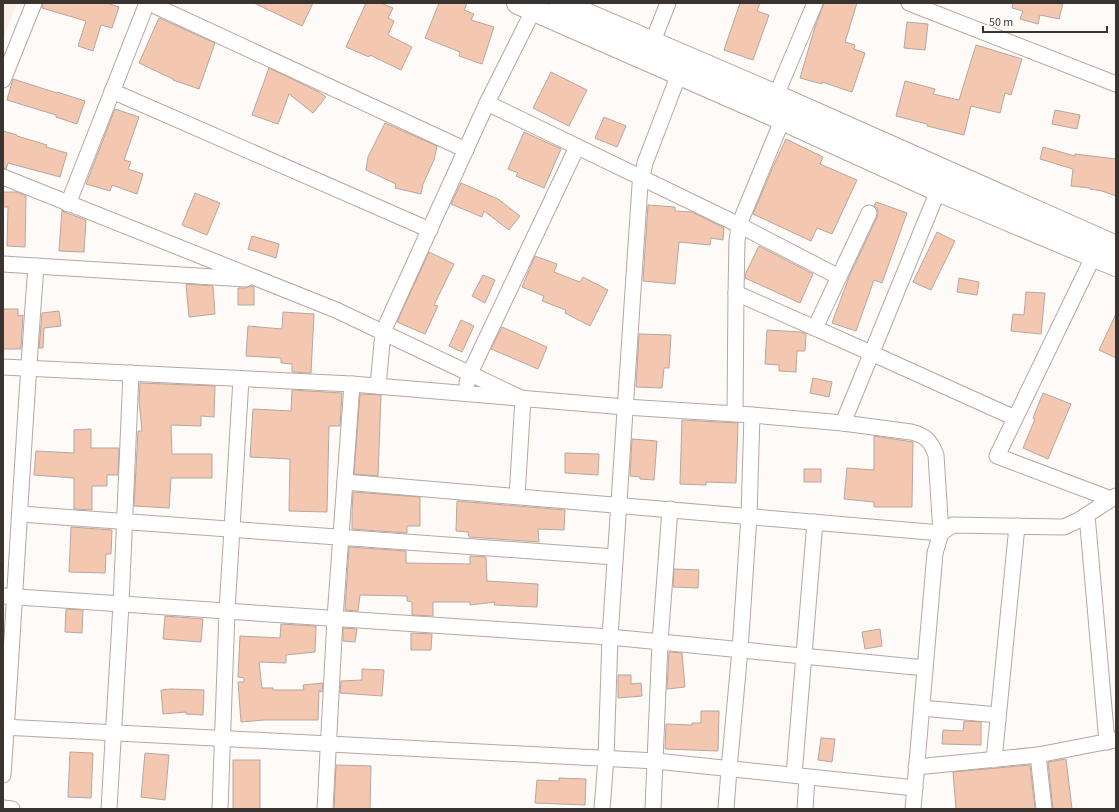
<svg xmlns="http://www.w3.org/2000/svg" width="1119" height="812" viewBox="0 0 1119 812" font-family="'Source Sans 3',sans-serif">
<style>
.built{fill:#fdeee6}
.building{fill:#f3c7b0;stroke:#b7a79f}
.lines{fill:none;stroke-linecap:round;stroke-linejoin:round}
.minor-casing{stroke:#b7a79f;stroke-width:17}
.secondary-casing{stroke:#b7a79f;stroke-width:24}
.minor{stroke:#fff;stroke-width:15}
.secondary{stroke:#fff;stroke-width:22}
</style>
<rect width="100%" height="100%" fill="#fefaf8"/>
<path class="built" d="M3,3H17L3,39Z"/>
<g class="building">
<path d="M43,3H107L119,7L112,28L101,25L93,51L78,46L86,21L42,8Z"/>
<path d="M254,3H313L302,26Z"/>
<path d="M366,3H381L393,8L388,18L394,21L388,35L412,47L401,70L370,55L369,57L346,47Z"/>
<path d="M439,3H467L464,10L474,14L471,20L494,27L482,64L459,56L460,52L425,38Z"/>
<path d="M740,3H760L757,11L769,15L753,60L724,50Z"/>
<path d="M824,3H857L845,42L855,45L854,49L865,53L852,92L822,82V84L800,78L815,27Z"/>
<path d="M1013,3H1063L1059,19L1040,15L1038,24L1020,19L1023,11L1012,8Z"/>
<path d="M159,18L215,43L199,89L173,80V79L139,63Z"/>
<path d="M907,22L928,24L925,50L904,48Z"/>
<path d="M976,45L1022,59L1011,95L1005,93L1000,113L971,106L964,135L927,126V124L896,116L905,81L935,89L933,94L959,100Z"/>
<path d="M269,68L319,92L326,97L313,113L289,94L278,124L252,115Z"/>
<path d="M551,72L587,90L569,126L533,108Z"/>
<path d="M13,79L57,93V92L85,101L77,124L56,117V115L7,100Z"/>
<path d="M115,109L139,117L124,160L131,162L128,169L143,174L137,194L112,185L110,191L86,184Z"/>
<path d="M1055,110L1080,115L1077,129L1052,124Z"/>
<path d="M604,117L626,126L617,147L595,138Z"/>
<path d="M385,123L437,146L434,160L423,184L421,194L395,188L396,184L366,170L368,157Z"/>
<path d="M3,131L17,135V136L47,145L46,147L67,153L60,177L8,163L6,169L3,168Z"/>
<path d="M524,132L561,149L544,188L516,176L518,173L508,169Z"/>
<path d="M786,139L823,157L820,164L857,180L832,234L817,228L811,241L753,214L772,169Z"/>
<path d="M1043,147L1075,156V154L1116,159V196L1102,191L1090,189V188L1071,186L1073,169L1040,159Z"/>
<path d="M461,183L498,199L520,216L509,230L484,211L482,217L451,204Z"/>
<path d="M3,192H17L26,196L25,247L7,246L8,207H3Z"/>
<path d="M195,193L220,203L207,235L182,225Z"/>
<path d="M876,202L907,213L882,283L874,280L856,331L832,323L849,277L877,217L878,212L877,208L874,206Z"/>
<path d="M648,205L675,207V211L692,212L724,228L723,240L711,238L710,245L679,242L675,284L643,281Z"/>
<path d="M62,210L64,212L86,220L84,252L59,251Z"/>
<path d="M937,232L955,241L931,290L913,282Z"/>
<path d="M252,236L279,244L276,258L248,249Z"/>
<path d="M759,246L813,274L800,303L745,278V275Z"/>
<path d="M429,252L454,264L434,305L438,306L425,334L397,322Z"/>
<path d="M535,256L557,264L554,272L580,282L583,277L608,290L590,326L565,313L566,310L542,301L544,296L522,287Z"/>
<path d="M483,275L495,280L485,303L472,296Z"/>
<path d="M959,278L979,282L977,295L957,292Z"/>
<path d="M186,284L213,286L215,314L189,317Z"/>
<path d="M251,286L254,287V305H238V288H246Z"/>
<path d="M1026,292L1045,293L1041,334L1011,331L1013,314L1024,315Z"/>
<path d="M3,309H18V316L23,315L21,349H3Z"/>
<path d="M59,311L61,326L44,328L43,348H39L42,313Z"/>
<path d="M283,312L314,314L311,373L292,372V364L281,363V358L246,356L248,326L282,329Z"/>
<path d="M1116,314V358L1099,350Z"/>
<path d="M461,320L474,326L462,352L449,346Z"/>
<path d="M502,327L547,347L538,369L491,349Z"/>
<path d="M767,330L801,332L806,334L805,351H797L796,372L779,371V365L765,364Z"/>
<path d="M639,334L671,335L669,368H664L662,388L636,387Z"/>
<path d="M813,378L832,382L829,397L810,393Z"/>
<path d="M140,383L215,386L214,417L201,416V426L171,425L172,454H212V478H171L169,508L134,506L138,431H142L139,400Z"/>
<path d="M292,390L342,393L340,426H329L327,512L289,511L290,459L250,457L253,409L291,411Z"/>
<path d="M1043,393L1071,404L1048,459L1023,448L1035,419L1033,418Z"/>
<path d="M360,394L381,395L378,476L354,474Z"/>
<path d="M682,420L738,423L736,483L706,482V485L680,484Z"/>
<path d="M91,429V448H119L118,475H107V486H92V510L74,509V478L34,475L36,451L74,453V430Z"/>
<path d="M874,436L913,442L912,507H874V502L844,499L847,468L874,470Z"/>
<path d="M632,439L657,441L654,480L640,479V477L630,476Z"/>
<path d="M565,453L599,454L598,475L565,473Z"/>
<rect x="804" y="469" width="17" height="13"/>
<path d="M353,492L420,497V526H407V533L352,529V512Z"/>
<path d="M457,501L565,510L564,530L538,529L539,542L469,537L468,532L456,531Z"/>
<path d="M71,527L112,530L111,554H106L105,573L69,572Z"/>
<path d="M349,547L406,551V563L470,564V556L486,557L487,581L538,584L537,607L494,605L495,602L470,605V602H433V616L412,615V602L407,601V596L360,595L358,611L345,610Z"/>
<path d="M674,569L699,570L698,588L673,587Z"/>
<path d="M66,609L83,610L82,633L65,632Z"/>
<path d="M165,616L203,619L201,642L163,639Z"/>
<path d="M281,624L316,626L315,652L286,655V663L259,662L262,688H273V690H304L303,685L323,683L322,692L319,691L318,720H264L241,722L238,682H244V678L238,677L240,636L280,638Z"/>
<path d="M343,628L357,629L355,642L343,641Z"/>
<path d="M880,629L882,646L865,649L862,632Z"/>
<path d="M411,633L432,634L431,650H411Z"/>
<path d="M669,652L682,653L685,687L667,689Z"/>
<path d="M362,669L384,670L382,696L340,693L341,681L362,680Z"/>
<path d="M618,675H631V684L641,683L642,696L618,698Z"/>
<path d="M171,689L204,690L203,715L186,714V712L163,714L161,690Z"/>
<path d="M701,711H719L718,751L665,749L666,724L692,725V723H701Z"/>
<path d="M964,721L981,722V745L942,744L943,730L963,731Z"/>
<path d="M821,738L835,739L832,762L818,760Z"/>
<path d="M70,752L93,753L91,798L68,797Z"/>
<path d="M145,753L169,755L165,800L141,797Z"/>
<path d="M1066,759L1072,809H1053L1048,762Z"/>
<rect x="233" y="760" width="27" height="49"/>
<path d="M336,765L371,766L370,809H334Z"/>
<path d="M1030,765L1035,809H956L953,772Z"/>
<path d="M559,778L586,779L585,805L535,803L537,780L559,781Z"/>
</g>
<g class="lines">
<defs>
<g id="minor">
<path d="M149,3L466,150"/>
<path d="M909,3L1116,84"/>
<path d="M649,51L668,3"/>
<path d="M3,80L34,3"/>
<path d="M112,91L430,230"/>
<path d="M487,103L739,225L839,277"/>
<path d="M772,105L815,3"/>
<path d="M3,177L336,310L523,399L517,496"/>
<path d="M68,204L147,3"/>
<path d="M1094,255L997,456L1111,499"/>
<path d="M3,264L246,279"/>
<path d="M736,293L871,353L1015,418"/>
<path d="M815,328L869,213"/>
<path d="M3,367L352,384L625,407L752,415L843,423L911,432C925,435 931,441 936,455L941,533L345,482"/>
<path d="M467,383L470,373L577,147"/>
<path d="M378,386L383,332L487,103L537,3"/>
<path d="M735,414L736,293L737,241L739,225L786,111"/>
<path d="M843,423L942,181"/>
<path d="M20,514L615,557"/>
<path d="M1087,515L1107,742"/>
<path d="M3,596L610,637L925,668"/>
<path d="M922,708L998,715"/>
<path d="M3,727L656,761L915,788"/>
<path d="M1038,755L1044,809"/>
<path d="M994,760L1017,526"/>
<path d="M916,767L1038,755L1115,740"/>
<path d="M3,775C15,606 23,436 36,266"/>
<path d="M794,775L815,522"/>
<path d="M3,808L12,809"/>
<path d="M109,809L121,604L131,373"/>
<path d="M220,809L227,611L241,379"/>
<path d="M325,809L335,618L352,384"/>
<path d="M602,809L606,758L610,637L640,185L645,163L679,74"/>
<path d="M653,809L660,642L670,509"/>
<path d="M726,809L729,769L740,650L749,516L752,415"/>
<path d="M805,809L807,777"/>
<path d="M913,809L935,553L941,533L953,525L1064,527L1079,520L1116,496"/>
</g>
<g id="secondary">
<path d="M518,3L769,113L938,190L1116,265"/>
<path d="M560,3L776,96L1116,247"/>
</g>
</defs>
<use href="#minor" class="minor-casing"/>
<use href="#secondary" class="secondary-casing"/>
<use href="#minor" class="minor"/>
<use href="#secondary" class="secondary"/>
</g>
<rect width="1119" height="812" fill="none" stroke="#3a3430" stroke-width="8"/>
<path d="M983 26v6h124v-6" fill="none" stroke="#3a3430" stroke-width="2"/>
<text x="989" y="26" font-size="12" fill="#3a3430" stroke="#ffffff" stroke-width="3" paint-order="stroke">50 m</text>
</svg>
